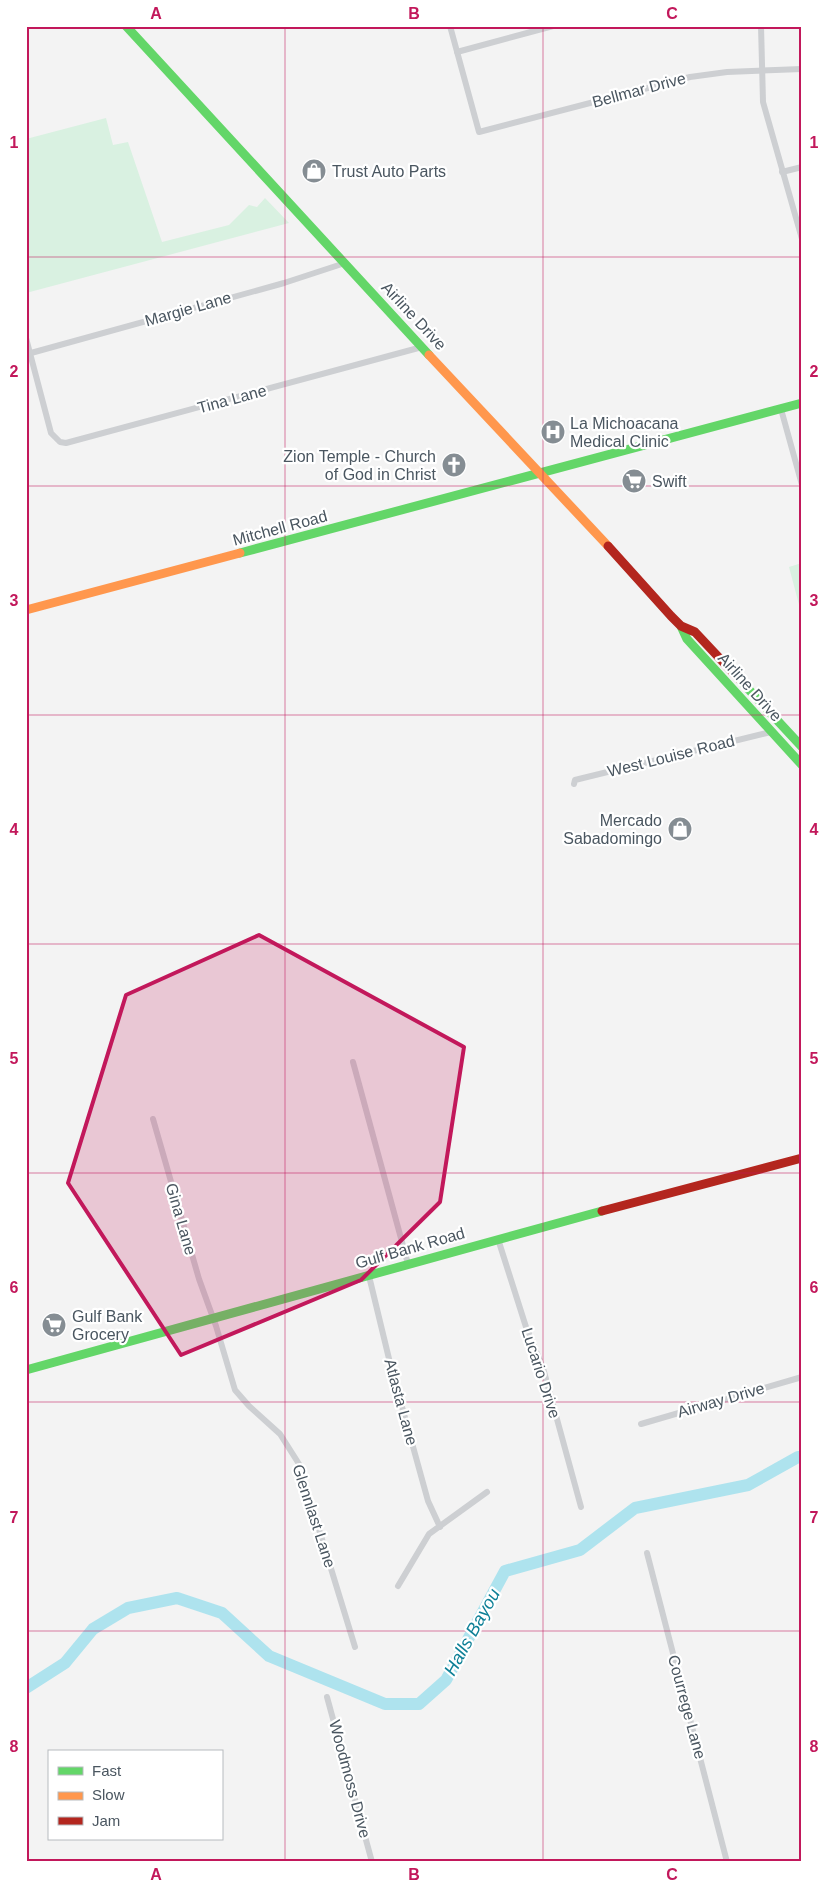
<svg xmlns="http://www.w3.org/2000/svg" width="828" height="1888" viewBox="0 0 828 1888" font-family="Helvetica,sans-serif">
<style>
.green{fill:#d9f1e1}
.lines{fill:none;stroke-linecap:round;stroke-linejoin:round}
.river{stroke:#aee3ee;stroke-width:12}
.street{stroke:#cdcfd2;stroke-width:6}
.fast{stroke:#63d668;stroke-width:9}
.slow{stroke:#ff974d;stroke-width:9}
.jam{stroke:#b3261e;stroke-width:9}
.marked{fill:#c2185b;fill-opacity:0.2;stroke:#c2185b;stroke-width:4;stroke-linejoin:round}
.grid{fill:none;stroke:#c2185b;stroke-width:1;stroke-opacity:0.55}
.labels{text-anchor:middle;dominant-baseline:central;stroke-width:4.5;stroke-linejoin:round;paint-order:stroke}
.street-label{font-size:16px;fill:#4a5660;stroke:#fff}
.poi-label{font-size:16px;fill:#4a5660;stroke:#fff;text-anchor:start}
.water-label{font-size:18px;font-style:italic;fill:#0e8097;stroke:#fff}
.neatline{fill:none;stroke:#c2185b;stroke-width:2}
.grid-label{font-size:16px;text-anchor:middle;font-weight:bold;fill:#c2185b}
</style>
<rect width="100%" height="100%" fill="#f3f3f3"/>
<g class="green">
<path d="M106,118L113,145L128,142L162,242L229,225L249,205L257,207L265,198L289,223L26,293V139Z"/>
<path d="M802,563V616L789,567Z"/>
</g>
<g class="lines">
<path class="river" d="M26,1688L65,1663L93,1629L128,1608L177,1598L222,1613L269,1656L385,1704H419L446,1680L505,1571L580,1550L635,1508L748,1485L798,1457H802"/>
<g class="street">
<path d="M450,26L479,132L690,77L727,72L802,69"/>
<path d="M761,26L763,102L802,239"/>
<path d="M457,52L553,26"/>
<path d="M782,172L802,167"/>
<path d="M26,338L51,433L60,442L66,443L422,347"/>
<path d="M31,353L284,283L345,263"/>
<path d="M781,409L802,485"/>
<path d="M574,784L575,780L583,778L771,732"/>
<path d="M353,1062L408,1264"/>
<path d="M153,1119L199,1279L216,1326L235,1390L249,1406L280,1434L299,1464L355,1647"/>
<path d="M498,1239L526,1327L543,1368L581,1507"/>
<path d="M369,1276L391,1367L428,1501L440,1527"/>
<path d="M641,1424L802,1377"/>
<path d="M647,1553L727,1862"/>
<path d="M398,1586L429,1534L487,1492"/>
<path d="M327,1697L372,1862"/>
</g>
<g class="fast">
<path d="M126,26L429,355"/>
<path d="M240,553L802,403"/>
<path d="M681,626L687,639L802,765"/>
<path d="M740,680L802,747"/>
<path d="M26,1370L602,1211"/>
</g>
<g class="slow">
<path d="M429,355L608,546"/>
<path d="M26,610L240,553"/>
</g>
<g class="jam">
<path d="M608,546L671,616L681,626L695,632L740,680"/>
<path d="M602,1211L802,1158"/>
</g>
</g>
<path class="marked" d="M259,935L464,1047L440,1202L361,1280L181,1355L68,1183L126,995Z"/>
<path class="grid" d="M285,26V1862M543,26V1862M26,257H802M26,486H802M26,715H802M26,944H802M26,1173H802M26,1402H802M26,1631H802"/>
<defs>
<symbol id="shop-disc" viewBox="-11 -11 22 22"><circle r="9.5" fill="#858d93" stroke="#fff"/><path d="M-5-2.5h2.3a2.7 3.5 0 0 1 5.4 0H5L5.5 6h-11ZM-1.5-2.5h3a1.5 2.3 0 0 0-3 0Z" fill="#fff"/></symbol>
<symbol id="hospital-disc" viewBox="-11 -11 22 22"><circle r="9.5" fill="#858d93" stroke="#fff"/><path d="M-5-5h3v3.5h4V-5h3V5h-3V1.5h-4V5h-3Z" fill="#fff"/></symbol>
<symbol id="church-disc" viewBox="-11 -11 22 22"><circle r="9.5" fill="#858d93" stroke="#fff"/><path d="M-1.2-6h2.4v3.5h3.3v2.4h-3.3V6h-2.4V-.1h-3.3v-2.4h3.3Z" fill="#fff"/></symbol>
<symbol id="supermarket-disc" viewBox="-11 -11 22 22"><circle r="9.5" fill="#858d93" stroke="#fff"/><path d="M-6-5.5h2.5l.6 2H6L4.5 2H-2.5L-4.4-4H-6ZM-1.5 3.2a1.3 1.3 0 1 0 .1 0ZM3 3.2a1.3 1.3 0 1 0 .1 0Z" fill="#fff"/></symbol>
</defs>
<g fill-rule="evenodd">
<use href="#shop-disc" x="300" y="157" width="28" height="28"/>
<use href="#hospital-disc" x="539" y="418" width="28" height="28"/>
<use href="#church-disc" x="440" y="451" width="28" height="28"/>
<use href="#supermarket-disc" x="620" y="467" width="28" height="28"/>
<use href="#shop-disc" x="666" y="815" width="28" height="28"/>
<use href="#supermarket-disc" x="40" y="1311" width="28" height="28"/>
</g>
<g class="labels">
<g class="street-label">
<text transform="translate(639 90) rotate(-15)">Bellmar Drive</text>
<text transform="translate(188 309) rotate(-16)">Margie Lane</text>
<text transform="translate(414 316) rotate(47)">Airline Drive</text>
<text transform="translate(232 399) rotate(-15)">Tina Lane</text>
<text transform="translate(280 528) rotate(-15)">Mitchell Road</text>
<text transform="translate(750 687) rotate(48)">Airline Drive</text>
<text transform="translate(671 756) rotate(-14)">West Louise Road</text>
<text transform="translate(181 1219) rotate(74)">Gina Lane</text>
<text transform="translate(410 1248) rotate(-16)">Gulf Bank Road</text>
<text transform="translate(541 1373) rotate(72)">Lucario Drive</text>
<text transform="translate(721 1400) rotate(-16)">Airway Drive</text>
<text transform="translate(401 1402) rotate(75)">Atlasta Lane</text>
<text transform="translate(314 1516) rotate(72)">Glennlast Lane</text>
<text transform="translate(687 1707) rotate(75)">Courrege Lane</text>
<text transform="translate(350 1779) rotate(75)">Woodmoss Drive</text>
</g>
<g class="poi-label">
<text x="332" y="171">Trust Auto Parts</text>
<text x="570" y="423">La Michoacana<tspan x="570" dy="18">Medical Clinic</tspan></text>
<text x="436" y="456" text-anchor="end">Zion Temple - Church<tspan x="436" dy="18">of God in Christ</tspan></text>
<text x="652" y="481">Swift</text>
<text x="662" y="820" text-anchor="end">Mercado<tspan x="662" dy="18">Sabadomingo</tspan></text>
<text x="72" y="1316">Gulf Bank<tspan x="72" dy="18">Grocery</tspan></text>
</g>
<g class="water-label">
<text transform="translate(472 1632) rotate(-61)">Halls Bayou</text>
</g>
</g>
<rect width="828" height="1888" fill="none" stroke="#ffffff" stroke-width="55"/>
<rect x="48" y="1750" width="175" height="90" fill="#ffffff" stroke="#b7bbbf"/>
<rect x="58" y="1767" width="25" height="8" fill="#63d668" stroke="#b7bbbf"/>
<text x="92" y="1776" font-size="15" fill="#4a5660">Fast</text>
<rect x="58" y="1792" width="25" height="8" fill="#ff974d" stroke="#b7bbbf"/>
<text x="92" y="1800" font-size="15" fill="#4a5660">Slow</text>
<rect x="58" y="1817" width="25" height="8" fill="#b3261e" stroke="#b7bbbf"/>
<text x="92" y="1826" font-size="15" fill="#4a5660">Jam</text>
<rect x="28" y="28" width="772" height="1832" class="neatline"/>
<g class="grid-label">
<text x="156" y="19">A</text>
<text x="414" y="19">B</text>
<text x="672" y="19">C</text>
<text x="14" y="148">1</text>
<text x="814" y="148">1</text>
<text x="14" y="377">2</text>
<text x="814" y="377">2</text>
<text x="14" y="606">3</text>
<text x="814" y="606">3</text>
<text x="14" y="835">4</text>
<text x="814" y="835">4</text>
<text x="14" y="1064">5</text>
<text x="814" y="1064">5</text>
<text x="14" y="1293">6</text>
<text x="814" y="1293">6</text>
<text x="14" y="1523">7</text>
<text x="814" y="1523">7</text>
<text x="14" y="1752">8</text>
<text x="814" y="1752">8</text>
<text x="156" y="1880">A</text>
<text x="414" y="1880">B</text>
<text x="672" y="1880">C</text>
</g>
</svg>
